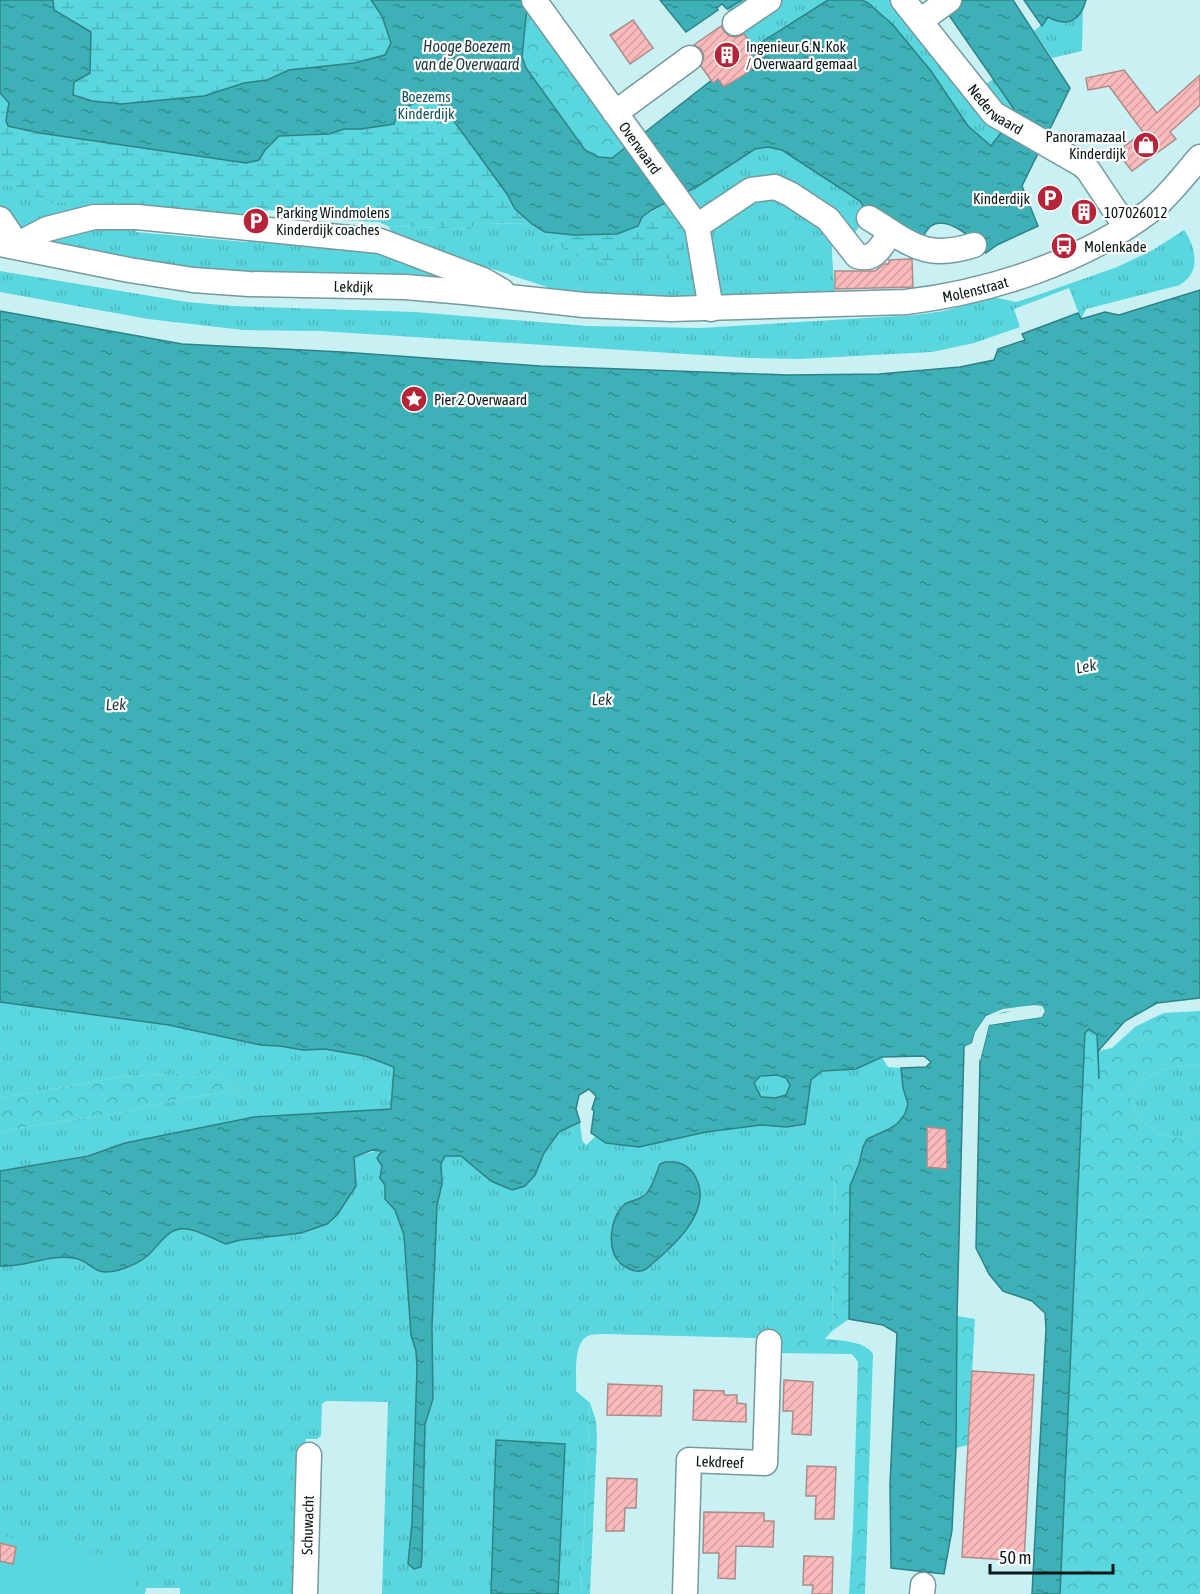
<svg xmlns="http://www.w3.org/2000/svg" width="1200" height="1594" viewBox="0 0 1200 1594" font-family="'Asap Condensed',sans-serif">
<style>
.grass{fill:url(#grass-tufts);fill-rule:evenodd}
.forest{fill:url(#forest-crowns)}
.wetland{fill:url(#wetland-marsh)}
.pitch{fill:#59d6de}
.water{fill:url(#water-ripples);stroke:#2e8287;stroke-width:1.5;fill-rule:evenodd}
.pier{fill:#c9f1f3}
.building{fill:url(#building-hatch);stroke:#ac8b8b;stroke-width:1.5}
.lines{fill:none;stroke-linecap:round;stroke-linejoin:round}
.minor-casing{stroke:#75999c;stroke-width:27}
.minor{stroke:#fff;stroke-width:24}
.labels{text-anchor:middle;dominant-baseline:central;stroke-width:4.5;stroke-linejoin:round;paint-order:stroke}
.poi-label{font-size:15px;fill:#091718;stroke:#fff;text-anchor:start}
.park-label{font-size:15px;fill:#155559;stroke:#fff}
.street-label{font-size:15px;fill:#091718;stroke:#fff}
.water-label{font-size:16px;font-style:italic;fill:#1f383a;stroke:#fff}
</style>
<defs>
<pattern id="grass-tufts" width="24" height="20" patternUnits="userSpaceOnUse" patternTransform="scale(1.5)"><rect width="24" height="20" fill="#59d6de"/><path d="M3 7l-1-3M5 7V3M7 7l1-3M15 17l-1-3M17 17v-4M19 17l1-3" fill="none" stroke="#4cb7be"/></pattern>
<pattern id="forest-crowns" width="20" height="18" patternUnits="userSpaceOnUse" patternTransform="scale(1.5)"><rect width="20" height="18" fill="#59d6de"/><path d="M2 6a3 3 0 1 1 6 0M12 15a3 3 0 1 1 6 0" fill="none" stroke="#4cb7be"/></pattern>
<pattern id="wetland-marsh" width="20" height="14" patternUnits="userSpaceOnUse" patternTransform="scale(1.5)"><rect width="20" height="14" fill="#59d6de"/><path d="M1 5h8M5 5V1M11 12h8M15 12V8" fill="none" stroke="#4cb7be"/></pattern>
<pattern id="water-ripples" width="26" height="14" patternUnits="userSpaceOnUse" patternTransform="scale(1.5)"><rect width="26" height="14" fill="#3eb0b7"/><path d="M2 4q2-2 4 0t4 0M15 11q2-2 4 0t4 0" fill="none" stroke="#328e94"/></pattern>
<pattern id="building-hatch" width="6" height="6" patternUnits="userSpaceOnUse" patternTransform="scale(1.5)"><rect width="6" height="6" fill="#fbbaba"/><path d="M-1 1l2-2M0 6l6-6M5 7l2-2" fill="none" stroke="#d69f9f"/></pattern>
</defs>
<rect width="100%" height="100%" fill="#c9f1f3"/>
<g class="grass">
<path d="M742,0H828L754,47L727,9Z"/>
<path d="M862,0H893L976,92L993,79L1014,109V116L991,147L968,126L931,71L893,25L868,3Z"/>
<path d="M1025,0L1083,4L1082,51L1052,58L1034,31L1041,25Z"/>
<path d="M768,147L782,150L860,201L864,208L870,210L849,242L831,239L835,298H719L710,226L683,195L755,149Z"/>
<path d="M0,184H7L50,203H89L245,214L244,220L104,209L0,236Z"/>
<path d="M478,223L532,224L545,232L567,252L603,262L644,259L668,260L683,249L681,223L685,225L700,292L694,298L548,294L547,287L395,237L388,226L470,229Z"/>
<path d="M92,224L136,227V232L246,242L259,239L366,244L475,282L219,275L36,243Z"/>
<path d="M1184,230C1192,241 1199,261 1191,274C1189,278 1184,282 1180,285L1086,309L1081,319L1069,288L1014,309L1020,327L974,343L932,352L799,359L750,358L319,331L243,330L148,319L0,292V271L187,302L233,306L415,312L588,326L701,328L916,315L944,311L994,297L1016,302L1032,297L1117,267L1153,250Z"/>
<path d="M0,1002L169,1025L261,1045L280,1046L303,1050L325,1049L365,1056L394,1067L391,1109L254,1117L125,1143L88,1155L0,1171V1133L13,1129L118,1113L185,1098L245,1089L208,1074H166L121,1077L0,1098Z"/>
<path d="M882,1057L888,1067L901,1068L903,1088L908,1104L905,1114L898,1123L889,1129L867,1139L863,1147L859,1164L851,1156L835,1170L832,1331L824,1340L605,1334C601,1334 595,1334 590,1335C572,1341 577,1375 576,1391L590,1403L581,1594H558L564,1444L496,1440L491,1594H382L388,1402L326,1401L322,1404L321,1436L317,1439H306L302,1594H180V1588H146L145,1594H0V1266C24,1268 48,1255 73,1258C93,1260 91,1278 119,1270C130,1267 139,1263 147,1256C160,1245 168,1226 187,1229C201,1231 213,1239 226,1244L240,1240L301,1233L327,1224L337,1215L356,1186L354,1157L379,1150L382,1151L377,1158L382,1166L380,1178L385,1185V1199L395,1210L404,1235L411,1335L416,1351L417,1368L412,1523L408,1564L422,1555L425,1424L433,1399L432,1328L437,1205L442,1184L441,1164L445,1156H461L475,1167L525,1186C539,1170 543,1148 559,1133C564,1128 574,1126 580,1122L582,1140L586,1145L596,1136L606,1143L664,1142L682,1136L706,1132L761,1125L786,1127L805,1124L811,1080L822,1071L856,1069ZM671,1161C681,1162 693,1169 697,1179C713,1221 663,1250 636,1271L617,1262L612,1246L638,1199C651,1192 654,1182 657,1169Z"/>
<path d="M1196,1065L1200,1066V1131L1181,1139L1158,1134L1136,1116L1131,1096C1153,1068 1162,1068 1196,1065Z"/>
<path d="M778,1075L786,1077L790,1085L786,1095L775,1098L761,1097L754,1083L760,1076Z"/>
</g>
<g class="forest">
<path d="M527,7L626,146L612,158L598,157L585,150L526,68L522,57Z"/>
<path d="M1200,1011V1066L1196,1065C1162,1068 1153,1068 1131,1096L1136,1116L1158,1134L1181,1139L1200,1131V1594H1060L1085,1032L1089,1028L1097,1035L1098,1051L1112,1048L1135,1027L1153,1018L1164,1013Z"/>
<path d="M166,1074H208L246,1089L185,1098L118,1113L13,1129L0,1133V1098L121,1077Z"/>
<path d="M851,1156L859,1164L850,1186L849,1319L832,1331L835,1170L837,1159Z"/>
<path d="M957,1316L975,1319L968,1445L956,1448Z"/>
<path d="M772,1339C793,1339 863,1334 873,1354L865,1594H849L853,1527L858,1362L852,1354L771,1353Z"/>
<path d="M590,1403L596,1421L597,1438L590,1594H581Z"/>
</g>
<g class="wetland">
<path d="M53,0H371L382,16L391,43L386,55L354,63L289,70L267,80L244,84L204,96L121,104L92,101L73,95L74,82L54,10Z"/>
<path d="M0,93L9,103L6,121L9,126L40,133L246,163L259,160L265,150L279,136C295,134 314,137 330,133C335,133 339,130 344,129C354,127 366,131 376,126C400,116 414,90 443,106L507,194L515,209L532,224L478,223L470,229L388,226L379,222L341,220L269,210L245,214L89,203H50L7,185L0,184Z"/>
<path d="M669,202C678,216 691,243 680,259L603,262L585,260L567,252L545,232L574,235L617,234L638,226L642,217Z"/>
</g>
<path class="pitch" d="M0,1535L140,1562L132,1594H0Z"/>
<g class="water">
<path d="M0,0H53L54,10L91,32L90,73L74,82L73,95L92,101L121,104L204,96L244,83L267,80L289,70L354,63L385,55L391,43L382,16L371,0H522L527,7L522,57L526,68L585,150L598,157L612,158L754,47L828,0H862L868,3L893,25L931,71L968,126L991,146L1014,116V109L946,11L962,0H1013L1070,88L1022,186L1038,226L997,245L986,253C977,241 947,214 931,226C927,229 923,237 920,241L864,208L860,201L782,150L768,147L755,149L698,186L652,210L642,217L638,226L617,234L574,235L545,232L532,224L515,209L507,194L443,106L433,100L419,101L398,111L394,124L361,129H344L329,134L279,136L265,150L259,160L246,163L40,133L8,126L6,121L9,103L0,93Z"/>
<path d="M660,0H742L727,9L722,4L717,8L718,10L686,32Z"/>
<path d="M1024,0H1086C1080,22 1067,27 1048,17L1042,26Z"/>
<path d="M1200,290V998L1157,1003L1125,1021L1098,1051L1099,1079L1097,1035L1089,1029L1085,1033L1060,1594H1032L1046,1329L1045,1313L1032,1301L1003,1291L989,1274L976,1248L980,1061L989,1025L1042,1017L1045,1011L1034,1005L986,1016L975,1032L972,1043L964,1047L957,1316L956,1448L952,1530L944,1574L891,1568L890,1485L897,1333L883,1325L849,1319L850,1186L859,1164L863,1147L867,1139L889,1129L898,1123L905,1114L908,1104L903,1088L901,1068L926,1067L931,1062L924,1056L882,1057L856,1069L822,1071L811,1080L805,1124L786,1127L761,1125L706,1132L639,1147L606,1143L591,1133L594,1111L592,1109L596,1096L589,1089L579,1095L576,1109L580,1122L559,1132L544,1153L535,1175L525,1186L512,1190L491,1181L461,1156H445L441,1164L442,1184L437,1205L432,1328L433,1399L425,1424L422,1555L421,1567L414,1569L408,1564L412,1523L417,1368L416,1351L411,1335L404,1235L395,1210L385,1199V1185L380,1178L382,1166L377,1158L382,1151L372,1150L354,1157L356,1186L337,1215L327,1224L301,1233L240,1240L226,1244C213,1239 201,1231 187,1229C168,1226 160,1245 147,1256C139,1263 129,1267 119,1270C91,1278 93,1260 73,1258C48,1254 24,1268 0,1266V1171L88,1156L125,1143L254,1117L391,1109L394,1067L365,1056L325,1049L303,1050L280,1046L261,1045L169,1025L0,1002V311L182,344L342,352L540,366L788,375L879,374L960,367L994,360L998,349L1025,340L1022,334L1078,313L1081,319L1105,312L1119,315ZM777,1075L786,1078L790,1085L786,1095L775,1098L761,1097L754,1083L760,1076Z"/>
<path d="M665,1162C678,1161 690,1165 696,1178C714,1213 669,1250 646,1269C638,1274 631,1270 624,1266C605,1255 609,1217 625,1204C632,1200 640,1200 646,1194C654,1185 655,1175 660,1164Z"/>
<path d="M496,1440L565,1444L558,1594H491Z"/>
</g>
<path class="pier" d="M1034,1005L1042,1006L1045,1011L1042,1017L989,1025L980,1061L979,1050L987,1023L1040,1014L1041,1009L1004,1012L988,1018L978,1033L974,1045L969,1048L964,1047L972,1043L975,1032L986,1016L1003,1009Z"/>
<g class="building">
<path d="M633,20L653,48L630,64L610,35Z"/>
<path d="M721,26L724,31L729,36L737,37L744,34L757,51L751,56L758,64L744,75L724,87L718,79L713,83L701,66L704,56L701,49L694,45Z"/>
<path d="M1124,70L1157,113L1200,75V105L1170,132L1176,139L1132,171L1117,152L1143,132L1109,86L1088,90L1086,78Z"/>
<path d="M910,259L912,260L913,287L835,289V271H875L884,264H889V260Z"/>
<path d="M927,1127L946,1129L947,1169L927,1167Z"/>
<path d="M972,1371L1034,1375L1024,1561L962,1557Z"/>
<path d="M784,1380L813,1382L811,1435L792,1434L793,1411H783Z"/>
<path d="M608,1384L662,1386L661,1416L607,1415Z"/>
<path d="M694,1390L724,1391V1395H737V1403L746,1404V1422L693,1420Z"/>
<path d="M807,1466L836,1467L834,1519H815L816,1496H806Z"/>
<path d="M607,1478L637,1479L636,1508H625L624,1531H606Z"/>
<path d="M704,1512L764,1513V1521H774L773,1547L736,1546L735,1579L718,1578L719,1553H703Z"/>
<path d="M0,1543L16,1547L13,1564L0,1561Z"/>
<path d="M804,1556L833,1557L832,1594H812L813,1585H803Z"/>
</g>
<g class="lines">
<defs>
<g id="minor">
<path id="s1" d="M534,0L697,226L711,309"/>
<path id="s2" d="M903,0L994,114L1081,164L1088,170L1126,227"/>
<path d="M920,21L949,0"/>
<path d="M735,23L769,0"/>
<path d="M615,113L690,58"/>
<path d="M869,218C910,243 924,261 974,245"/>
<path d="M0,219L9,232L14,246L47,229L94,217H137L380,241L483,280L502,291"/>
<path d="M697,226L751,190L775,187L790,194L828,219L857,256C875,262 882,245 891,232"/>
<path id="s3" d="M0,244L129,270L193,280L249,284L405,287L464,292L584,305L671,309L906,302C990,292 1082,262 1150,211C1169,196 1184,175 1200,157"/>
<path id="s4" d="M305,1594L309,1455"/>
<path id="s5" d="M685,1594L689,1460L765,1463L769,1342"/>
<path d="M922,1594L923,1585"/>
</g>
</defs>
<use href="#minor" class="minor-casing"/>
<use href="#minor" class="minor"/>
</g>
<defs>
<symbol id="building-disc" viewBox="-11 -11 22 22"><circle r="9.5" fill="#b62439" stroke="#fff"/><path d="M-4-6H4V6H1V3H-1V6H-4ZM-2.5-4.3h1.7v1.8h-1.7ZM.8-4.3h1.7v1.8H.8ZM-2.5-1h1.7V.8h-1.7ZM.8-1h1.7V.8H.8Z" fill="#fff"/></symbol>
<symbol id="shop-disc" viewBox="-11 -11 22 22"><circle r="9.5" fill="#b62439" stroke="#fff"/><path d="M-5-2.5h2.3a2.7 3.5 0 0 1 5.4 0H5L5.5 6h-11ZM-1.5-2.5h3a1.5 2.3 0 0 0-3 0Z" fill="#fff"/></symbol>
<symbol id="parking-disc" viewBox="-11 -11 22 22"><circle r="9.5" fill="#b62439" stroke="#fff"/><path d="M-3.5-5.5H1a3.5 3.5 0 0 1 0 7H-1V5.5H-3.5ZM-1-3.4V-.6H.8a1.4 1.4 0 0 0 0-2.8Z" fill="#fff"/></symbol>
<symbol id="bus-disc" viewBox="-11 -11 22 22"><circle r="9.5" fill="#b62439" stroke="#fff"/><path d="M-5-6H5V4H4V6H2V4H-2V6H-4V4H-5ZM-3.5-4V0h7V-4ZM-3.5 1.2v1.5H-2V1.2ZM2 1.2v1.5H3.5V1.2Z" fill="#fff"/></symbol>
<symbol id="sight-disc" viewBox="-11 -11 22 22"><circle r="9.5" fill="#b62439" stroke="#fff"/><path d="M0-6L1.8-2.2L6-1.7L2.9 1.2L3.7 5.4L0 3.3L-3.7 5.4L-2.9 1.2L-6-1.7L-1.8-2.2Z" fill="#fff"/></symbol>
</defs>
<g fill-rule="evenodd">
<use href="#building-disc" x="712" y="40" width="30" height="30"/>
<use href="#shop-disc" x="1131" y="130" width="30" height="30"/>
<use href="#parking-disc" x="1035" y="183" width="30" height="30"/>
<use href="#building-disc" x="1069" y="197" width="30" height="30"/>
<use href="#parking-disc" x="241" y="206" width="30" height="30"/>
<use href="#bus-disc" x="1049" y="231" width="30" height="30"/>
<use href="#sight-disc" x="399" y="384" width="30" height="30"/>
</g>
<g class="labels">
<g class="poi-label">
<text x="746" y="46">Ingenieur G.N. Kok<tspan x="746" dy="17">/ Overwaard gemaal</tspan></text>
<text x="1126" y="136" text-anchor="end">Panoramazaal<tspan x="1126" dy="17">Kinderdijk</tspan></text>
<text x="1030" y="198" text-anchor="end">Kinderdijk</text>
<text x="276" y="212">Parking Windmolens<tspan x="276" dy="17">Kinderdijk coaches</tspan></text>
<text x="1104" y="212">107026012</text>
<text x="1084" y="246">Molenkade</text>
<text x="434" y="399">Pier 2 Overwaard</text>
</g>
<g class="park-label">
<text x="426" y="96">Boezems<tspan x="426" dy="17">Kinderdijk</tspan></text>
</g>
<g class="street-label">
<text stroke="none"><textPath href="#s2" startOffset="144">Nederwaard</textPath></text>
<text stroke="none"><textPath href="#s1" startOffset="182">Overwaard</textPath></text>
<text stroke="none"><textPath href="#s3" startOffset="357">Lekdijk</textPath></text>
<text stroke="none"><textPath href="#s3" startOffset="981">Molenstraat</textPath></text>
<text stroke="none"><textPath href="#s5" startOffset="165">Lekdreef</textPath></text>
<text stroke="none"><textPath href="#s4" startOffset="69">Schuwacht</textPath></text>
</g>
<g class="water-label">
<text x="467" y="46">Hooge Boezem<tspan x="467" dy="18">van de Overwaard</tspan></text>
<text transform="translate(1086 666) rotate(-10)">Lek</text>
<text transform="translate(602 699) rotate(-1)">Lek</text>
<text transform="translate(116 704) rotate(-1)">Lek</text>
</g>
</g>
<path d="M990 1564v9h123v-9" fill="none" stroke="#091718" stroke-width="3"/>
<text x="999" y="1564" font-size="18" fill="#091718" stroke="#ffffff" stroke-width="4.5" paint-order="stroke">50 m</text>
</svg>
